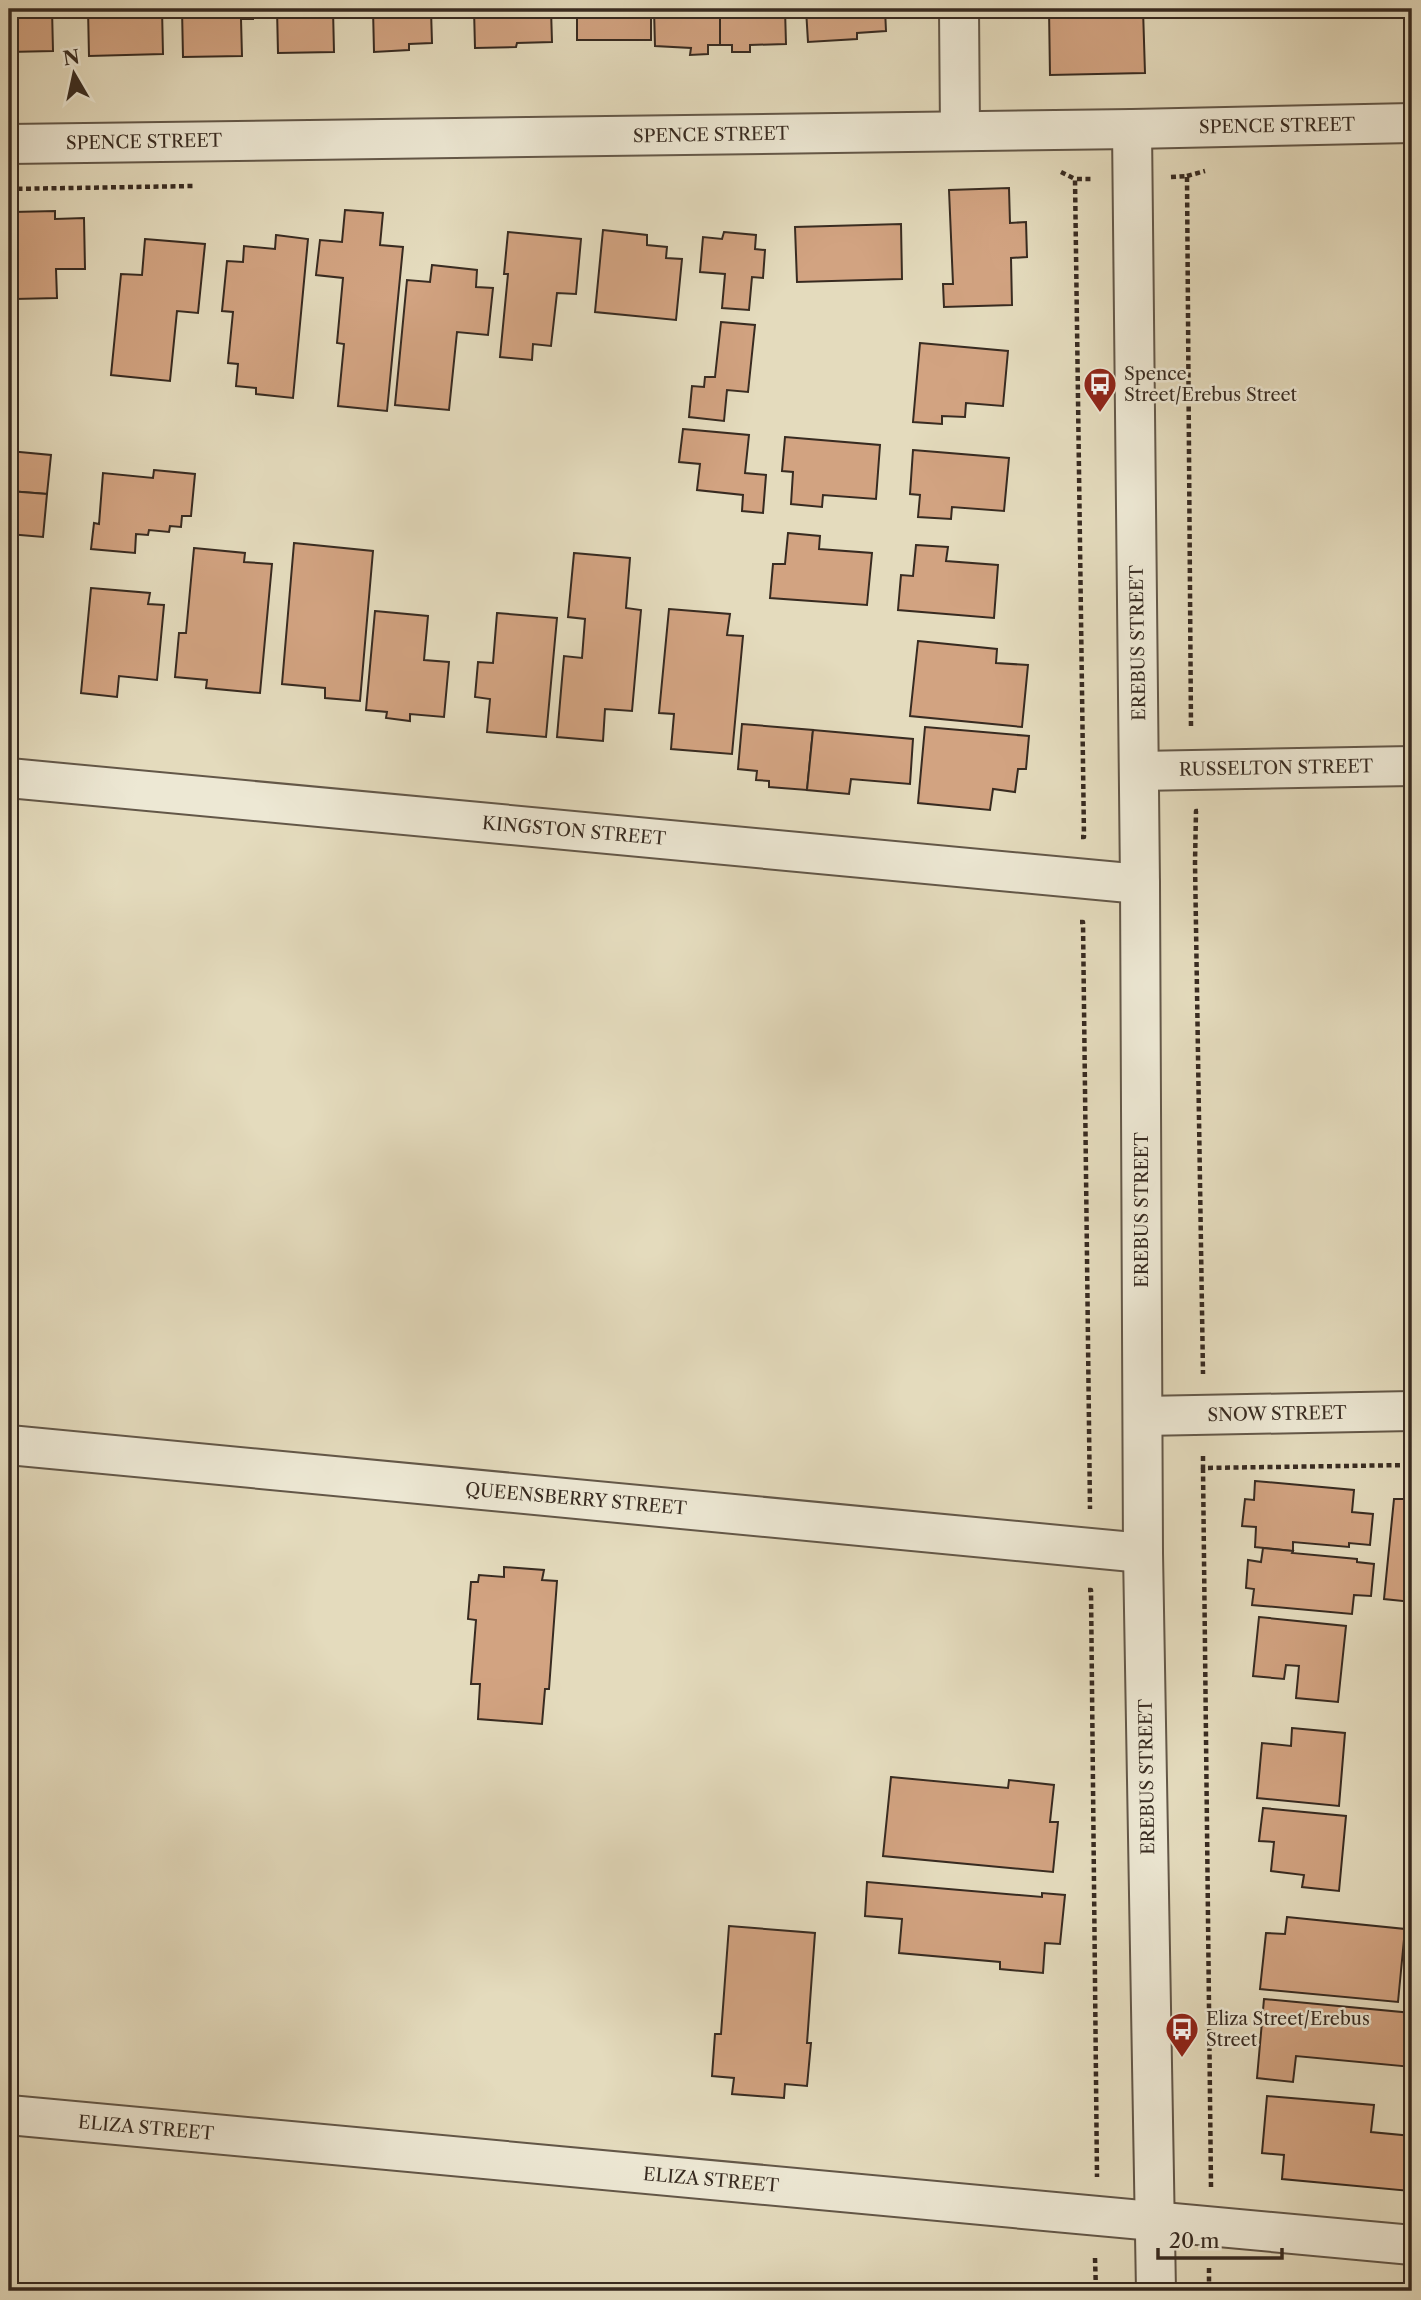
<svg xmlns="http://www.w3.org/2000/svg" width="1421" height="2300" viewBox="0 0 1421 2300" font-family="'Libre Caslon Text',serif">
<style>
.building{fill:#d2a381;stroke:#382b21;stroke-width:2}
.lines{fill:none;stroke-linecap:round;stroke-linejoin:round}
.minor-casing{stroke:#635748;stroke-width:42}
.path{stroke:#382b21;stroke-width:4.5;stroke-dasharray:5 3.5;stroke-linecap:butt}
.minor{stroke:#ede8d4;stroke-width:38}
.labels{text-anchor:middle;dominant-baseline:central;stroke-width:5;stroke-linejoin:round;paint-order:stroke}
.street-label{font-size:18px;fill:#382b21;stroke:#ede8d4}
.poi-label{font-size:18px;fill:#382b21;stroke:#ede8d4;text-anchor:start}
</style>
<rect width="100%" height="100%" fill="#e4dbbd"/>
<filter id="stains"><feTurbulence type="fractalNoise" baseFrequency=".00286" numOctaves="4"/><feColorMatrix values="0 0 0 0 .2 0 0 0 0 .09 0 0 0 0 .02 0 0 0 .5 -.17"/></filter>
<radialGradient id="worn" r=".72"><stop offset=".6" stop-color="#630" stop-opacity="0"/><stop offset="1" stop-color="#630" stop-opacity=".3"/></radialGradient>
<g class="building">
<path d="M9,9H52L53,51L9,52Z"/>
<path d="M88,9H162L163,54L89,56Z"/>
<path d="M182,9H253V19H241L242,56L183,57Z"/>
<path d="M277,9H333L334,52L278,53Z"/>
<path d="M373,9H445V10H431L432,43L409,44V50L374,52Z"/>
<path d="M474,9H551L552,42L517,43L516,47L475,48Z"/>
<rect x="577" y="9" width="74" height="31"/>
<path d="M654,9H720V45H708V54L690,55L691,48L655,46Z"/>
<path d="M720,9H785L786,44L750,45V52H732V45H720Z"/>
<path d="M806,9H885L886,31L857,33V39L808,42Z"/>
<path d="M1049,9H1143L1145,73L1050,75Z"/>
<path d="M1009,188L1010,223L1026,222L1027,257L1011,258L1012,305L944,307L943,284H953L949,190Z"/>
<path d="M345,210L383,213L380,245L403,247L387,411L338,406L344,344L337,343L343,278L316,275L320,240L342,242Z"/>
<path d="M55,211V219L84,218L85,269H56L57,298L15,299L13,212Z"/>
<path d="M901,224L902,279L797,282L795,227Z"/>
<path d="M603,230L647,235V245L667,247L666,258L682,259L676,320L595,312Z"/>
<path d="M508,232L581,239L576,294L557,293L551,346L533,344L532,360L500,357L508,274H504Z"/>
<path d="M724,232L756,235L755,249L765,250L763,278L752,277L749,310L722,308L725,274L700,272L703,237L722,239Z"/>
<path d="M276,235L308,239L293,398L256,394V388L236,386L238,364L228,363L233,312L222,311L227,261L243,262L244,246L275,249Z"/>
<path d="M145,239L205,244L198,313L177,311L170,381L111,375L121,274L142,275Z"/>
<path d="M432,265L477,270L476,287L493,288L488,335L457,332L449,410L395,405L407,280L430,282Z"/>
<path d="M721,322L755,325L748,392L727,390L724,421L689,417L692,386L704,387L705,377H715Z"/>
<path d="M920,343L1008,351L1003,406L966,403L965,417L942,416V424L913,422Z"/>
<path d="M683,429L749,435L745,473L766,475L763,513L742,511L743,495L697,490L700,464L679,462Z"/>
<path d="M785,437L880,445L876,499L823,495L822,507L791,504L793,472L782,471Z"/>
<path d="M913,450L1009,458L1004,511L952,507L951,519L918,517L920,495L910,494Z"/>
<path d="M9,451L51,455L47,494L9,491Z"/>
<path d="M154,470L195,474L191,516H182L181,527L170,526L169,532L149,530L148,535L136,534L135,553L91,549L94,523L99,524L103,473L153,478Z"/>
<path d="M9,491L47,494L43,537L9,534Z"/>
<path d="M788,533L820,536L819,549L872,553L867,605L770,598L773,564H785Z"/>
<path d="M294,543L373,551L360,701L325,698V688L282,684Z"/>
<path d="M916,545L948,547L946,561L998,565L994,618L898,610L901,575L913,576Z"/>
<path d="M194,548L245,553L244,562L272,564L260,693L206,688L207,680L175,677L179,633H186Z"/>
<path d="M574,553L630,558L626,608L641,610L632,711L605,709L603,741L557,737L564,656L582,658L585,619L568,617Z"/>
<path d="M91,588L150,593L148,604L164,605L157,680L119,676L117,697L81,693Z"/>
<path d="M669,609L730,614L727,635L743,636L732,754L671,749L674,714L659,713Z"/>
<path d="M375,611L428,616L424,660L449,662L444,717L410,714V721L386,718L387,712L366,710Z"/>
<path d="M497,613L557,618L546,737L487,732L490,699L475,697L478,662L493,663Z"/>
<path d="M918,641L997,649L996,663L1028,665L1022,727L910,716Z"/>
<path d="M742,724L813,730L807,790L769,787V781L756,780L757,771L738,769Z"/>
<path d="M925,727L1029,736L1026,769H1018L1015,792L993,789L990,810L918,803Z"/>
<path d="M813,730L913,739L910,784L851,779L849,794L807,790Z"/>
<path d="M1255,1481L1354,1490L1352,1512L1373,1514L1370,1545L1349,1543V1547L1293,1542V1551L1255,1547L1256,1527L1242,1526L1245,1499L1254,1500Z"/>
<path d="M1394,1499H1412V1602L1384,1599Z"/>
<path d="M1263,1548L1293,1551L1292,1553L1357,1559V1562L1374,1564L1371,1596L1354,1595L1352,1614L1252,1605L1254,1589L1246,1588L1248,1560L1261,1562Z"/>
<path d="M504,1567L544,1570L542,1580L557,1581L549,1689H545L542,1724L478,1719L480,1684H471L476,1620L468,1619L471,1582H478L479,1575L504,1577Z"/>
<path d="M1259,1617L1346,1626L1338,1702L1296,1698L1299,1666L1286,1665L1284,1679L1253,1676Z"/>
<path d="M1292,1728L1345,1733L1339,1806L1257,1798L1262,1743L1291,1746Z"/>
<path d="M891,1777L1008,1788L1009,1780L1054,1785L1050,1822H1058L1053,1872L883,1856Z"/>
<path d="M1263,1808L1346,1816L1339,1891L1302,1887L1304,1875L1271,1871L1274,1842L1259,1841Z"/>
<path d="M867,1882L1042,1897V1893L1065,1895L1060,1944L1045,1943L1043,1973L1000,1969V1962L899,1953L902,1919L865,1916Z"/>
<path d="M1287,1917L1405,1929L1398,2002L1260,1989L1266,1933L1285,1934Z"/>
<path d="M729,1926L815,1933L807,2043H811L807,2086L785,2084L784,2098L732,2094L734,2078L712,2076L715,2034H721Z"/>
<path d="M1264,1999L1412,2013V2067L1296,2056L1293,2082L1257,2078Z"/>
<path d="M1267,2096L1374,2105L1371,2132L1412,2136L1410,2191L1282,2179L1284,2155L1262,2153Z"/>
</g>
<g class="lines">
<defs>
<g id="minor">
<path d="M959,9L960,131"/>
<path d="M1132,129L1140,884L1143,1553L1156,2291"/>
<path d="M9,144L1132,129L1412,123"/>
<path d="M1139,771L1412,766"/>
<path d="M9,778L1140,884"/>
<path d="M1143,1416L1412,1411"/>
<path d="M9,1445L1143,1553"/>
<path d="M9,2115L1412,2245"/>
</g>
</defs>
<use href="#minor" class="minor-casing"/>
<g class="path">
<path d="M1061,172L1075,179"/>
<path d="M1187,176L1205,171"/>
<path d="M1171,177L1187,176L1191,729"/>
<path d="M9,189L195,186"/>
<path d="M1198,811H1196L1195,863L1203,1374"/>
<path d="M1081,837H1084L1075,179H1092"/>
<path d="M1080,922H1083L1090,1509"/>
<path d="M1203,1456V1468L1412,1465"/>
<path d="M1203,1468L1211,2187"/>
<path d="M1088,1590H1091L1097,2177"/>
<path d="M1095,2258L1096,2291"/>
<path d="M1209,2268V2291"/>
</g>
<use href="#minor" class="minor"/>
</g>
<defs>
<symbol id="bus-pin" viewBox="-11 -11 22 30"><path d="M0 17L-7.5 6A9.5 9.5 0 1 1 7.5 6Z" fill="#8f2418" stroke="#ede8d4"/><path d="M-5-6H5V4H4V6H2V4H-2V6H-4V4H-5ZM-3.5-4V0h7V-4ZM-3.5 1.2v1.5H-2V1.2ZM2 1.2v1.5H3.5V1.2Z" fill="#fff"/></symbol>
</defs>
<g fill-rule="evenodd">
<use href="#bus-pin" x="1081" y="365" width="38" height="52"/>
<use href="#bus-pin" x="1163" y="2010" width="38" height="52"/>
</g>
<g class="labels">
<g class="street-label">
<text transform="translate(1277 126) rotate(-1)">SPENCE STREET</text>
<text transform="translate(711 135) rotate(-1)">SPENCE STREET</text>
<text transform="translate(144 142) rotate(-1)">SPENCE STREET</text>
<text transform="translate(1138 643) rotate(-91)">EREBUS STREET</text>
<text transform="translate(1276 768) rotate(-1)">RUSSELTON STREET</text>
<text transform="translate(574 831) rotate(5)">KINGSTON STREET</text>
<text transform="translate(1142 1210) rotate(-90)">EREBUS STREET</text>
<text transform="translate(1277 1414) rotate(-1)">SNOW STREET</text>
<text transform="translate(576 1499) rotate(5)">QUEENSBERRY STREET</text>
<text transform="translate(1147 1777) rotate(-91)">EREBUS STREET</text>
<text transform="translate(146 2128) rotate(5)">ELIZA STREET</text>
<text transform="translate(711 2180) rotate(5)">ELIZA STREET</text>
</g>
<g class="poi-label">
<text x="1124" y="374">Spence<tspan x="1124" dy="21">Street/Erebus Street</tspan></text>
<text x="1206" y="2019">Eliza Street/Erebus<tspan x="1206" dy="21">Street</tspan></text>
</g>
</g>
<rect width="1421" height="2300" fill="none" stroke="#e4dbbd" stroke-width="35"/>
<rect x="10" y="10" width="1400" height="2279" fill="none" stroke="#382b21" stroke-width="3.5"/>
<rect x="18" y="18" width="1386" height="2265" fill="none" stroke="#382b21" stroke-width="2"/>
<g transform="translate(74 74) rotate(351)" stroke="#ede8d4" stroke-width="5" paint-order="stroke">
<path d="M0-5L12 26L0 18L-12 26Z" fill="#382b21"/>
<text y="-10" font-size="19" font-weight="bold" text-anchor="middle" fill="#382b21">N</text>
</g>
<path d="M1158 2248v10h124v-10" fill="none" stroke="#382b21" stroke-width="3.5"/>
<text x="1169" y="2248" font-size="21" fill="#382b21" stroke="#ede8d4" stroke-width="5" paint-order="stroke">20 m</text>
<rect width="100%" height="100%" filter="url(#stains)"/>
<rect width="100%" height="100%" fill="url(#worn)"/>
</svg>
